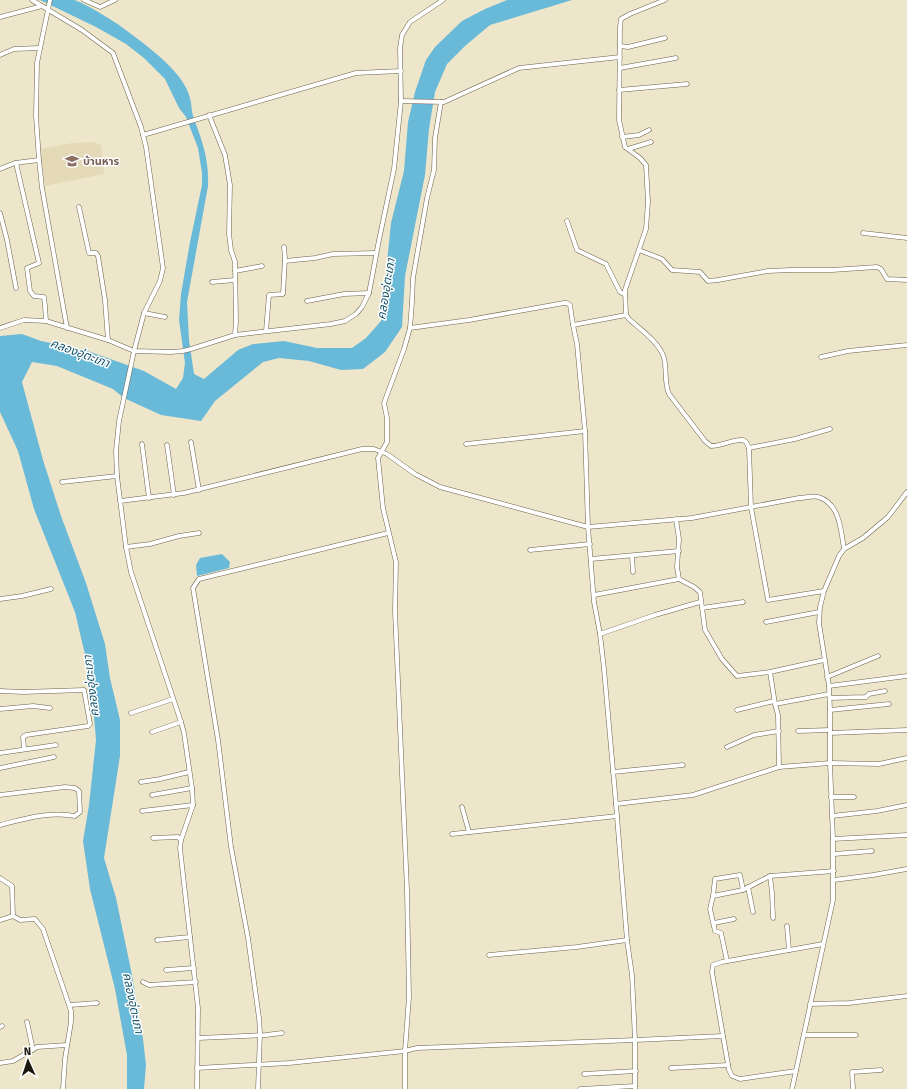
<svg xmlns="http://www.w3.org/2000/svg" width="907" height="1089" viewBox="0 0 907 1089" font-family="'Fira Sans','Noto Sans Thai',sans-serif">
<style>
.built{fill:#e5dab8}
.water{fill:#69b9d8}
.lines{fill:none;stroke-linecap:round;stroke-linejoin:round}
.minor-casing{stroke:#69624a;stroke-width:5}
.minor{stroke:#fff;stroke-width:4}
.labels{text-anchor:middle;dominant-baseline:central;stroke-width:3;stroke-linejoin:round;paint-order:stroke}
.education-label{font-size:11px;font-weight:bold;fill:#785e54;stroke:#fff;text-anchor:start}
.water-label{font-size:12px;font-style:italic;fill:#105368;stroke:#fff}
</style>
<rect width="100%" height="100%" fill="#eee6ca"/>
<path class="built" d="M92,142L101,145L104,174L45,186L40,149L72,143Z"/>
<g class="water">
<path d="M40,0C51,0 63,0 74,0C83,2 110,19 119,25C141,42 183,69 190,98C192,105 191,110 194,119C203,143 209,160 208,186L187,302L189,340L194,374L204,379L238,350L253,344L284,341L317,348H352L366,338L381,321L391,223L404,171L408,122L415,92L426,60L435,47L462,21L485,9L507,0H572L490,25L465,46L447,64L435,92L429,129L425,175L405,276L402,327L385,352L363,369L341,370L309,361L279,358L263,362L215,401L201,421L161,415L124,398L113,389L57,366L32,362L22,382L43,460L61,516L86,583L105,644L110,678L120,720V756L104,858L116,898L131,970L143,1039L146,1065L144,1089H127V1055L115,989L90,889L83,841L89,805L96,740L91,680L75,612L34,509L18,451L0,412V336L22,334L41,341L85,350L144,371L176,389L183,378L185,363L179,320L181,294L190,242L202,185V173L198,148L186,117L179,108L165,79L144,58L126,44L96,27Z"/>
<path d="M222,554L230,562L229,568L197,576L196,565L200,558Z"/>
</g>
<g class="lines">
<defs>
<g id="minor">
<path d="M32,0L82,30L113,53L141,127L146,147L163,268L160,281L144,313L134,351L171,352L183,351L191,349L235,335L331,324L345,321L356,314L362,307L369,293L379,240L394,169L401,101L400,48L402,35L410,22L443,0"/>
<path d="M50,0L37,63L36,116L39,160L42,188L67,328"/>
<path d="M84,0L100,7L115,0"/>
<path d="M665,0L630,14L621,19L620,27L619,120L625,147L640,158L646,165L648,202L646,229L625,290L626,315L629,319C640,329 660,343 664,358C667,370 664,383 669,394L705,441L711,446C723,446 732,439 743,440L746,442L749,448L751,507L768,600L824,591"/>
<path d="M0,17L42,6"/>
<path d="M620,46L628,47L665,38"/>
<path d="M0,55L14,49L40,48"/>
<path d="M620,68L676,58"/>
<path d="M619,90L687,84"/>
<path d="M401,101L444,102L519,68L620,57"/>
<path d="M209,115L225,155L230,185L229,234L231,250L235,262L236,321L235,335"/>
<path d="M143,135L356,73L401,71"/>
<path d="M622,137L639,135L649,130"/>
<path d="M628,149L651,142"/>
<path d="M16,163L39,263L27,268L30,291L34,296L44,297L45,306L46,321"/>
<path d="M0,169L15,163L39,160"/>
<path d="M79,207L89,253H96L98,256L105,300L108,340"/>
<path d="M0,213L7,240L16,288"/>
<path d="M567,221L577,250L606,264L620,292L624,294"/>
<path d="M863,233L907,238"/>
<path d="M639,250L662,259L672,270L700,272L708,281L718,280L768,271L791,270H832L877,267L881,269L887,279L907,280"/>
<path d="M285,261L315,258L333,254L376,253"/>
<path d="M235,271L262,266"/>
<path d="M212,282L235,280"/>
<path d="M307,301L344,294L369,293"/>
<path d="M144,313L165,317"/>
<path d="M0,328L24,320L46,321L108,340L134,351L119,421L116,451L117,476L126,547L131,572L181,722L184,733L192,788L193,805L181,840L180,848L198,1008L197,1089"/>
<path d="M410,328L469,320L564,303H567L570,305L573,325"/>
<path d="M266,331L269,295L283,294L285,258L284,247"/>
<path d="M821,357L848,351L907,345"/>
<path d="M585,431L577,344L573,325L626,315"/>
<path d="M191,442L199,490"/>
<path d="M142,444L149,498"/>
<path d="M466,444L585,431L588,527L594,602L600,634L604,669L616,804L627,940L632,975L635,1040L723,1036L729,1070L732,1076L740,1079L796,1071"/>
<path d="M167,445L174,495"/>
<path d="M749,448L795,439L830,429"/>
<path d="M62,482L117,476"/>
<path d="M120,501L184,493L362,449H374L387,454L415,474L440,487L588,527L692,518L799,498C805,498 813,495 818,497C840,503 841,531 844,549L839,556L824,591L820,607L819,623L829,686L830,710V763L833,839V900L792,1089"/>
<path d="M676,519L679,539L677,567L679,579L694,587L700,592L705,630L722,659L737,676L770,672L824,660"/>
<path d="M126,547L150,544L179,536L199,533"/>
<path d="M844,549L863,538L888,517L907,492"/>
<path d="M530,550L590,544"/>
<path d="M632,556L633,572"/>
<path d="M591,559L679,551"/>
<path d="M594,595L679,579"/>
<path d="M0,599L22,596L51,589"/>
<path d="M702,608L743,602"/>
<path d="M766,622L819,612"/>
<path d="M600,634L655,615L700,602"/>
<path d="M770,672L775,704L778,715L779,767L830,763L879,764L907,758"/>
<path d="M827,677L878,656"/>
<path d="M829,686L907,676"/>
<path d="M0,691L23,692L84,690L90,724L88,726L26,735L23,737L24,748"/>
<path d="M830,698L866,697L869,694L885,691"/>
<path d="M775,704L829,694"/>
<path d="M0,709L33,706L50,708"/>
<path d="M737,710L774,701"/>
<path d="M830,710L889,704"/>
<path d="M131,713L173,699"/>
<path d="M798,731L830,730"/>
<path d="M152,732L181,722"/>
<path d="M830,733L907,730"/>
<path d="M727,747L754,735L779,731"/>
<path d="M0,753L56,745"/>
<path d="M0,768L54,757"/>
<path d="M613,772L683,765"/>
<path d="M141,782L160,779L189,772"/>
<path d="M0,795L65,787L75,788L79,791L80,812L75,816C51,811 24,819 0,825"/>
<path d="M152,795L192,788"/>
<path d="M831,797H854"/>
<path d="M616,804L693,795L779,767"/>
<path d="M462,807L469,832"/>
<path d="M142,811L193,805"/>
<path d="M832,816L877,811L907,805"/>
<path d="M452,834L617,816"/>
<path d="M153,838L178,837L181,840"/>
<path d="M833,839L907,835"/>
<path d="M834,854L872,851"/>
<path d="M770,876L772,893L773,918"/>
<path d="M0,878L12,886L13,916L20,920L35,919L43,929L71,1011V1022L65,1059L63,1089"/>
<path d="M834,880L873,875L907,869"/>
<path d="M748,887L753,912"/>
<path d="M713,896L715,879L740,875L743,890"/>
<path d="M0,920L13,916"/>
<path d="M714,923L734,919"/>
<path d="M787,926L789,950"/>
<path d="M157,940L190,937"/>
<path d="M489,955L577,947L627,940"/>
<path d="M727,961L721,933L715,931L710,909L713,896L743,890L770,876L834,871"/>
<path d="M166,970L194,968"/>
<path d="M143,982L149,985L196,982"/>
<path d="M810,1004L849,1003L907,996"/>
<path d="M70,1005L97,1003"/>
<path d="M27,1022L33,1050"/>
<path d="M0,1027L2,1026"/>
<path d="M804,1035H856"/>
<path d="M723,1036L712,972L713,965L722,962L823,944"/>
<path d="M198,1038L266,1035L282,1033"/>
<path d="M0,1063L13,1061L37,1047L67,1045"/>
<path d="M197,1068L289,1063L405,1051L417,1048L635,1040V1089"/>
<path d="M671,1068L728,1065"/>
<path d="M584,1074L636,1071"/>
<path d="M258,1089L260,1033L259,1018L248,938L231,847L218,740L193,588L199,579L388,533"/>
<path d="M405,1089V1051L409,997L407,890L395,611L396,562L383,508L378,458L387,442V418L384,403L404,349L410,328L412,302L413,278L427,198L434,170L435,138L441,102"/>
<path d="M580,1089L635,1086"/>
<path d="M853,1089L852,1072L881,1070"/>
</g>
</defs>
<use href="#minor" class="minor-casing"/>
<use href="#minor" class="minor"/>
</g>
<defs>
<symbol id="school-bare" viewBox="-9 -9 18 18"><path d="M0-5L7-2L0 1L-7-2ZM-4 1L0 2.5L4 1V4Q0 6-4 4Z" fill="#8d6e63" stroke="#fff" stroke-width="2.5" paint-order="stroke"/></symbol>
</defs>
<g fill-rule="evenodd">
<use href="#school-bare" x="62" y="151" width="20" height="20"/>
</g>
<g class="labels">
<g class="education-label">
<text x="83" y="161">บ้านหาร</text>
</g>
<g class="water-label">
<text transform="translate(386 289) rotate(-81)">คลองอุ่ตะเภา</text>
<text transform="translate(80 353) rotate(20)">คลองอุ่ตะเภา</text>
<text transform="translate(91 686) rotate(-97)">คลองอุ่ตะเภา</text>
<text transform="translate(133 1003) rotate(78)">คลองอุ่ตะเภา</text>
</g>
</g>
<g transform="translate(28 1061) rotate(357)" stroke="#ffffff" stroke-width="3" paint-order="stroke">
<path d="M0-3L7 15L0 10L-7 15Z" fill="#1b180e"/>
<text y="-6" font-size="11" font-weight="bold" text-anchor="middle" fill="#1b180e">N</text>
</g>
</svg>
